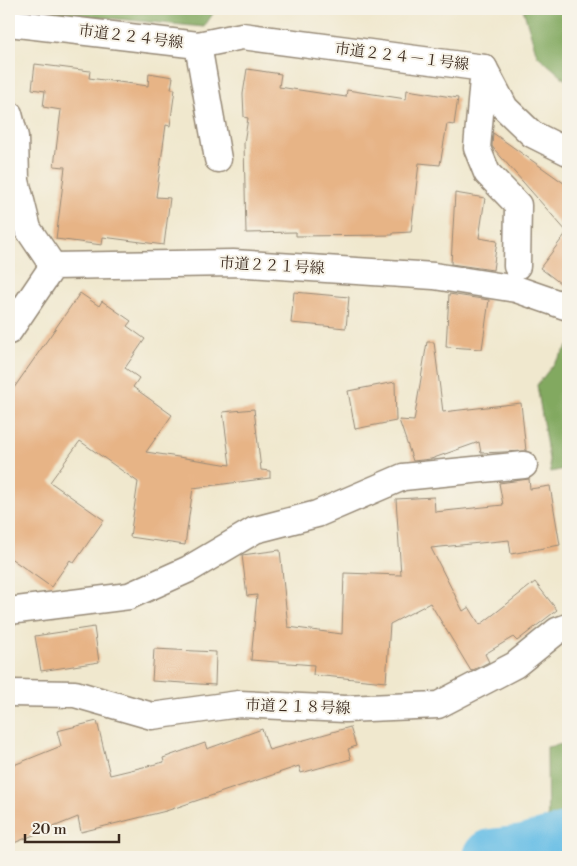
<svg xmlns="http://www.w3.org/2000/svg" width="577" height="866" viewBox="0 0 577 866" font-family="'Libre Bodoni','Noto Serif JP',serif">
<style>
.forest{fill:#82a960;stroke:#5e6a3f}
.lines{fill:none;stroke-linecap:round;stroke-linejoin:round}
.river{stroke:#6abfe6;stroke-width:56}
.building{fill:#e7b486}
.street-casing{stroke:#968976;stroke-width:29}
.street{stroke:#fff;stroke-width:26}
.labels{text-anchor:middle;dominant-baseline:central;stroke-width:4;stroke-linejoin:round;paint-order:stroke}
.street-label{font-size:15px;fill:#3b2a1e;stroke:#f7f3e8}
</style>
<rect width="100%" height="100%" fill="#f7f3e8"/>
<filter id="ink" filterUnits="userSpaceOnUse"><feTurbulence type="fractalNoise" baseFrequency=".02" numOctaves="2"/><feDisplacementMap in="SourceGraphic" scale="10" xChannelSelector="R" yChannelSelector="G"/><feConvolveMatrix kernelMatrix="1 2 1 2 8 2 1 2 1" color-interpolation-filters="sRGB"/></filter>
<filter id="wash" filterUnits="userSpaceOnUse"><feTurbulence type="fractalNoise" baseFrequency=".0096" numOctaves="4" result="noise"/><feDisplacementMap in="SourceGraphic" scale="20" xChannelSelector="R" yChannelSelector="G"/><feGaussianBlur stdDeviation="1.12" result="paint"/><feColorMatrix in="noise" values="0 0 0 0 0 0 0 0 0 0 0 0 0 0 0 0 0 1.4 0 .05"/><feComposite in="paint" operator="in"/></filter>
<g filter="url(#wash)">
<rect width="100%" height="100%" fill="#f0e8ce"/>
<g class="forest">
<path d="M9,9H216L204,27Z"/>
<path d="M523,9H568V82L537,55Z"/>
<path d="M568,346V468L551,472L537,385Z"/>
<path d="M568,743V857H548L547,747Z"/>
</g>
<g class="lines">
<path class="river" d="M491,857L524,853L568,840"/>
</g>
<g id="blocks">
<g class="building">
<path d="M35,64L90,71L89,78L148,86L149,73L173,77L171,89H175L170,126L166,125L156,197L170,198L164,245L103,237L102,245L56,239L65,167L54,166L61,110L43,107L45,91L32,89Z"/>
<path d="M247,69L281,74L279,87L346,97L347,90L406,99L407,90L458,98L454,125L447,124L440,165L419,163L411,232L393,233V235L296,236V232L246,233L244,143L248,118L244,117L243,94Z"/>
<path d="M493,133L568,186V289L540,268L567,232L494,149L492,146Z"/>
<path d="M455,193L485,198L479,238L497,241L493,270L451,264Z"/>
<path d="M294,292L349,297L346,328L291,323Z"/>
<path d="M80,293L99,306L102,301L131,321L127,326L145,339L125,368L139,378L133,387L172,415L146,452L230,465L223,412L254,409L261,470L270,471V478L193,488L185,545L130,537L138,482L80,441L50,482L104,520L74,563L70,560L51,587L9,557V395Z"/>
<path d="M449,294L489,300L482,349L446,347Z"/>
<path d="M427,342H434L443,412L521,403L526,451L481,453L479,442L431,459L413,461L399,420L414,421Z"/>
<path d="M395,382L396,421L355,429L348,391Z"/>
<path d="M529,479L530,489L550,486L560,545L511,554L509,540L431,548L463,611L469,607L480,625L535,582L557,610L517,641L513,637L485,654L489,662L471,671L430,603L390,624L386,682L313,675L314,665L251,660L257,595L247,596L242,555L280,550L288,627L342,634L344,573L401,575L396,499L434,497L435,512L503,505L499,483Z"/>
<path d="M94,627L99,662L41,671L35,636Z"/>
<path d="M154,649L216,652L215,685L152,681Z"/>
<path d="M97,721L110,775L164,762L163,758L205,743L207,749L262,729L269,750L350,727L356,746L348,749L351,759L301,773L299,766L166,811L81,832L78,817L14,843L9,830V767L61,746L57,731Z"/>
</g>
</g>
</g>
<g filter="url(#ink)">
<use href="#blocks" fill-opacity="0" stroke="#968976" stroke-width="1"/>
<g class="lines">
<defs>
<g id="street">
<path d="M9,23L198,45L218,159"/>
<path d="M198,45L242,36L484,68L477,148L487,173L518,205L517,266"/>
<path d="M484,68L505,108L532,134L568,152"/>
<path d="M9,114L15,137L16,181L28,229L53,266"/>
<path d="M9,331L53,266L233,263L434,276L516,289L565,306"/>
<path d="M9,611L129,596L189,569L255,530L317,514L403,477L524,465"/>
<path d="M9,693L75,694L152,716L239,704L345,709L438,705L515,665L557,631L568,627"/>
</g>
</defs>
<use href="#street" class="street-casing"/>
<use href="#street" class="street"/>
</g>
</g>
<g class="labels">
<g class="street-label">
<text transform="translate(131 37) rotate(7)">市道２２４号線</text>
<text transform="translate(402 57) rotate(7)">市道２２４－１号線</text>
<text transform="translate(272 266) rotate(3)">市道２２１号線</text>
<text transform="translate(298 707) rotate(2)">市道２１８号線</text>
</g>
</g>
<rect width="577" height="866" fill="none" stroke="#f7f3e8" stroke-width="30"/>
<path d="M25 834v8h94v-8" fill="none" stroke="#3b2a1e" stroke-width="2.5"/>
<text x="32" y="834" font-size="15" fill="#3b2a1e" stroke="#f7f3e8" stroke-width="4" paint-order="stroke">20 m</text>
</svg>
